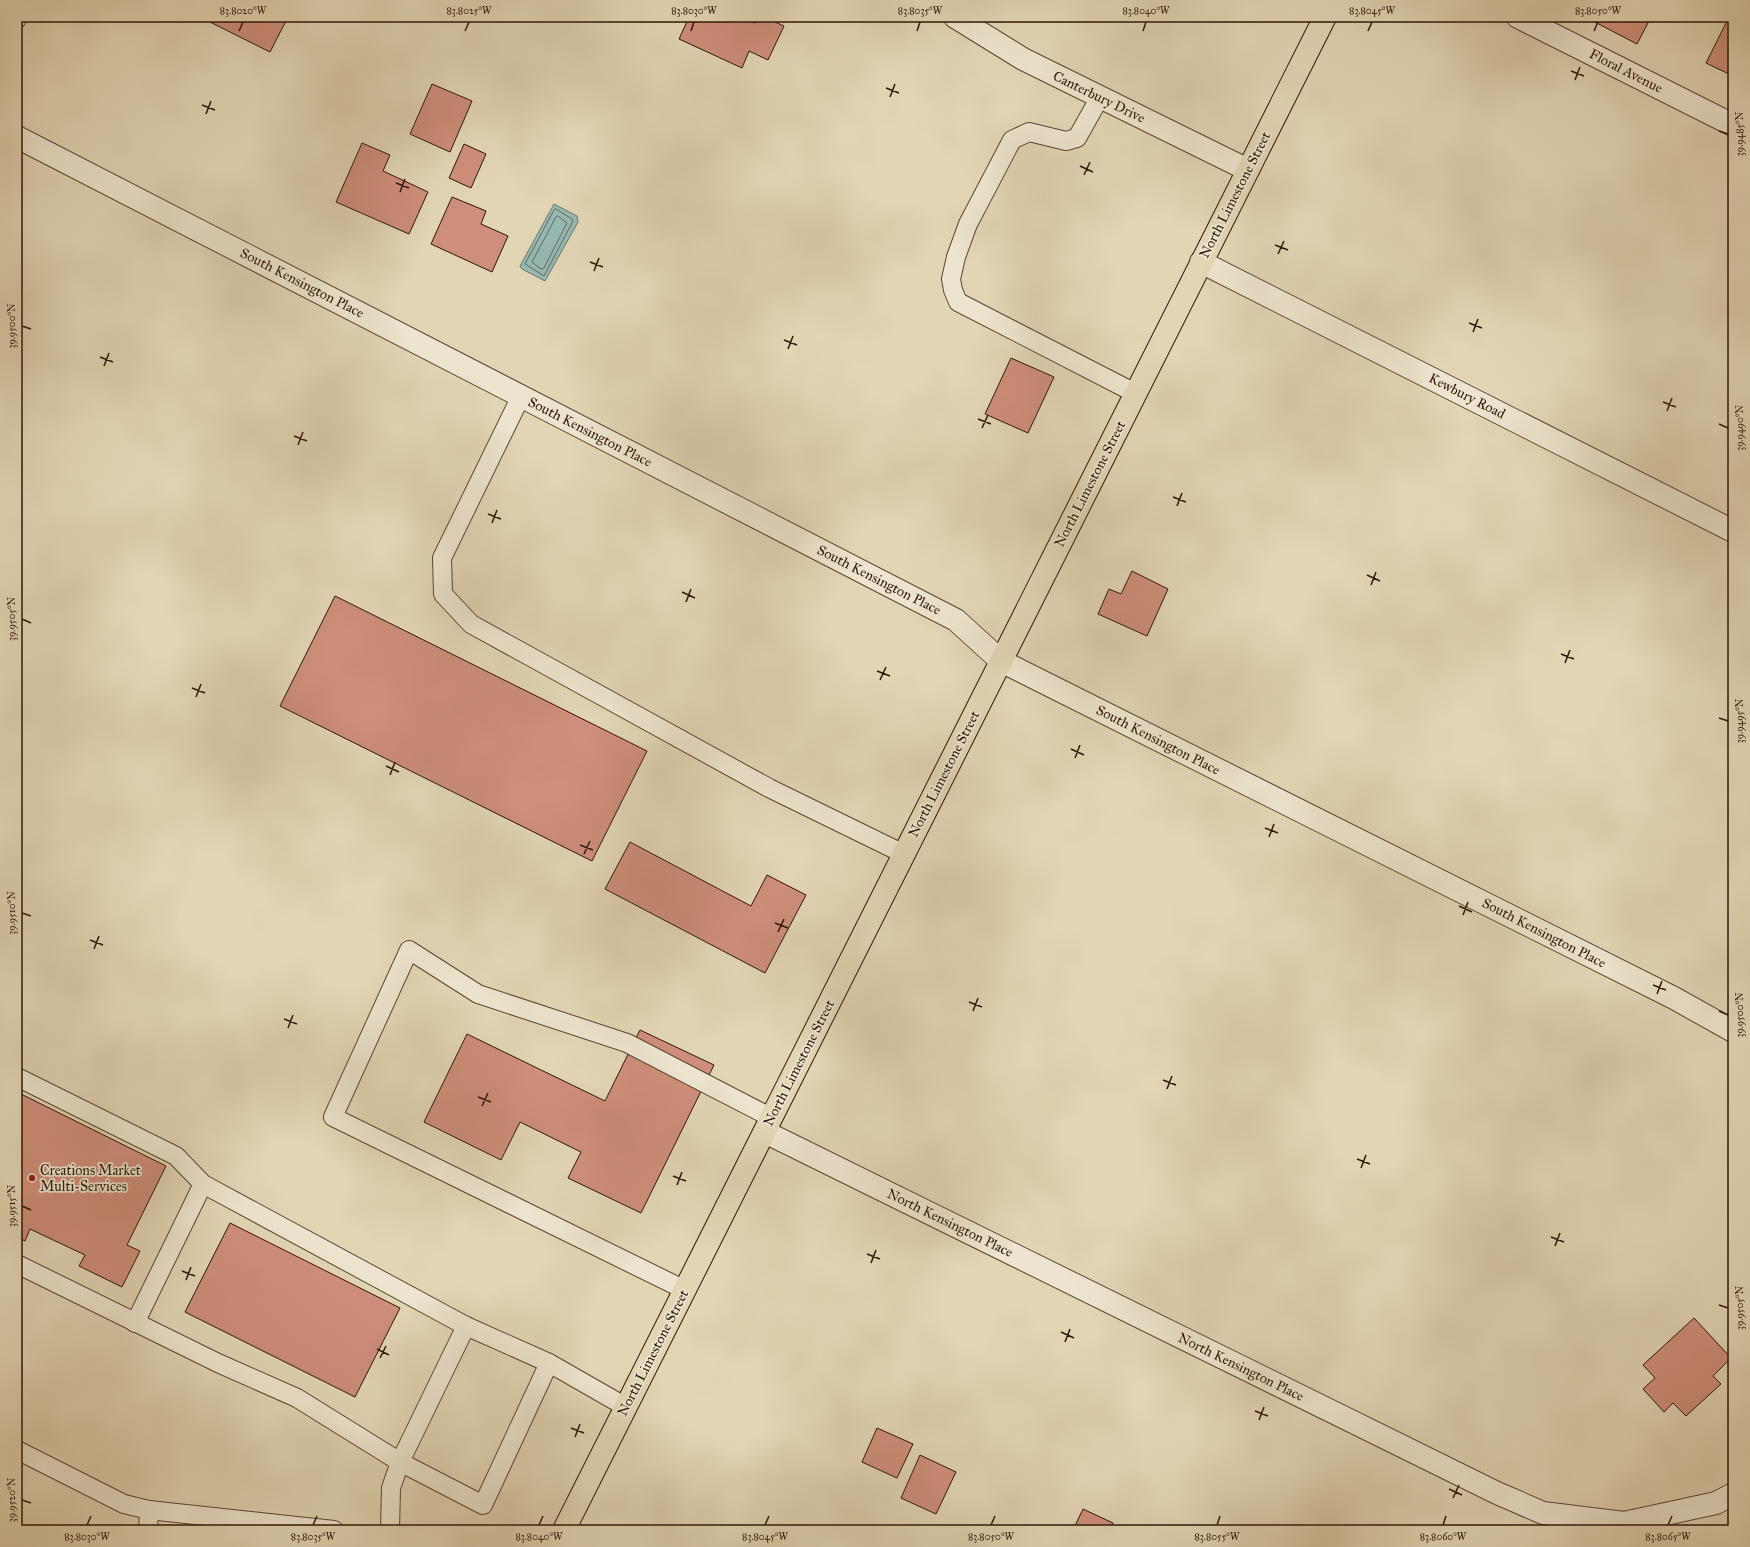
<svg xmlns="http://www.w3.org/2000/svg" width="1750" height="1547" viewBox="0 0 1750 1547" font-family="'IM FELL Great Primer',serif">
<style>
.water{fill:#96b8b3;stroke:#6c776e}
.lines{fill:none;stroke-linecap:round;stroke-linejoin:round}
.shore{stroke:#62675c;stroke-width:1}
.building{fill:#ce8e7b;stroke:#2d1606}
.service-casing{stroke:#5a4632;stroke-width:20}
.minor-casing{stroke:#5a4632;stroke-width:24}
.primary-casing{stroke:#2d1606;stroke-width:24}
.service{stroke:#ece4ce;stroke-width:18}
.minor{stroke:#ece4ce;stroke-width:22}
.primary{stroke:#e2d5b4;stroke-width:22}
.ticks{fill:none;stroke:#2d1606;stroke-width:1.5}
.poi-dot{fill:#8f2418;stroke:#ece4ce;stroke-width:1.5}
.labels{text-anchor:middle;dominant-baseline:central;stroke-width:3.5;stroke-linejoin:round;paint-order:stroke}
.street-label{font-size:14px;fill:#2d1606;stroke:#ece4ce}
.poi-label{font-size:14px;fill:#2d1606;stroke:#ece4ce;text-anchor:start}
.neatline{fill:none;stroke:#2d1606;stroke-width:1.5}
.ticks-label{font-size:10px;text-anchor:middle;fill:#2d1606}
</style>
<rect width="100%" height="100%" fill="#e2d5b4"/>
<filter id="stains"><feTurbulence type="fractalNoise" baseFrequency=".005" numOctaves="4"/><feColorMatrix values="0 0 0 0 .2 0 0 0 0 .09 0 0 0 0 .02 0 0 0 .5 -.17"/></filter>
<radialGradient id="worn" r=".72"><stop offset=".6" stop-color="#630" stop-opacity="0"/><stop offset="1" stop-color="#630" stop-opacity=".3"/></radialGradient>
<path class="water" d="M554,204L577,216L578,222L545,281L522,269L520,266Z"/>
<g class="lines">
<g class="shore">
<path d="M556,209L572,219L573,221L544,276L525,264L554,210Z"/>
<path d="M558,216L567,223L544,268L541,269L532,262L556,217Z"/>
</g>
</g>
<g class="building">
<path d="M200,17H288L270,52Z"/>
<path d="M689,17H742L755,23L758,17H764L784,26L768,60L749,51L742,68L679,39Z"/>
<path d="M1592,17H1651L1637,44L1591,20Z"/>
<path d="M1729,17H1733V76L1706,63Z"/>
<path d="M432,84L472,101L450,152L410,134Z"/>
<path d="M362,143L390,155L383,171L428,192L409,234L336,202Z"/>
<path d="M464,144L486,154L471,188L449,178Z"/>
<path d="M452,197L486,211L481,224L508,236L492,272L431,244Z"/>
<path d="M1011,358L1054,377L1028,433L985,414Z"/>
<path d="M1132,571L1168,589L1147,636L1098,614L1109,589L1121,594Z"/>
<path d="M335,596L647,751L592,861L280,706Z"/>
<path d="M630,842L751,906L767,875L806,895L765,973L605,889Z"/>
<path d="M640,1030L714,1065L641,1213L568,1178L581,1152L520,1122L501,1160L424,1122L467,1034L605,1101Z"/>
<path d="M17,1092L166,1166L127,1245L140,1251L122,1287L79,1266L85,1255L30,1229L25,1241L17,1237Z"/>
<path d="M230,1223L400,1308L355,1397L185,1312Z"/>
<path d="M1694,1318L1731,1358L1713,1376L1721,1384L1686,1416L1673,1403L1664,1412L1643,1389L1655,1378L1643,1365Z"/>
<path d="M877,1428L913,1444L897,1478L862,1462Z"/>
<path d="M920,1455L956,1472L936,1514L901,1498Z"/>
<path d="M1083,1509L1113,1523L1109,1530H1073Z"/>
</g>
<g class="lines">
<defs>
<g id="service">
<path d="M17,19L18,17"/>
<path d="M1100,97L1077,138L1066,141L1029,132L1012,140L968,224L956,257L951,279L953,290L958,302L1135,393"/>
<path d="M521,396L442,558L443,594L471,624L769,788L904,854"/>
<path d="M17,1077L176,1156L203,1184L466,1326L549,1363L626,1407"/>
<path d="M17,1264L218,1363L297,1398L400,1462L483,1505L549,1363"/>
<path d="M685,1290L333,1117L409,950L478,994L627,1043L772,1118"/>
<path d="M135,1323L203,1184"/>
<path d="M17,1450L124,1504L149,1510L334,1530"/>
<path d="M148,1530L149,1510"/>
<path d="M390,1530L391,1488L400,1462L466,1326"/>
</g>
<g id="minor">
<path d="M955,17L1023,59L1248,170"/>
<path d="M1518,17L1733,125"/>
<path d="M17,137L956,620L1001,661L1674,998L1733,1031"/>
<path d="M1201,262L1733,531"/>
<path d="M765,1132L1497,1493L1543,1513L1624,1523L1716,1503L1733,1494"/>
</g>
<path id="primary" d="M564,1530L1325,17"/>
</defs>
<use href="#service" class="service-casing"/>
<use href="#minor" class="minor-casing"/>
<use href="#primary" class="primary-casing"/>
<use href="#service" class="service"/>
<use href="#minor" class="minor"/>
<use href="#primary" class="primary"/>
</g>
<path class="ticks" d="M239,31L243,22M465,31L469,22M691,31L694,22M917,31L920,22M1143,31L1146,22M1368,31L1372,22M1594,31L1598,22M1571,71L1584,76M1575,80L1580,67M886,88L899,93M890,97L895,84M202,105L215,110M206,114L211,101M1719,131L1728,134M1080,166L1093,172M1084,175L1090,162M396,183L409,188M400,192L405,179M1275,245L1288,250M1278,254L1284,241M590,262L603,267M594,271L599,258M1469,323L1482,328M22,326L31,329M1473,332L1478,319M784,340L797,345M788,349L793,336M100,357L113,362M104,366L109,353M1663,402L1676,407M1667,411L1672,398M978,419L991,424M1719,424L1728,428M982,428L988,415M294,436L307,441M298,445L303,432M1173,497L1186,502M1177,506L1182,493M488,514L501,519M492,523L497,510M1367,575L1380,581M1371,585L1376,572M682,592L695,598M686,602L691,589M22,619L31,623M1561,654L1574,659M1565,663L1570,650M877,671L890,676M880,680L886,667M192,688L205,693M196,697L201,684M1719,718L1728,721M1071,749L1084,755M1075,758L1080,745M386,766L399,772M390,775L395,762M1265,828L1278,833M1269,837L1274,824M580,845L593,850M584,854L590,841M1459,906L1472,912M22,913L31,916M1463,915L1468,902M775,923L788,928M778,932L784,919M90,940L103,945M94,949L99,936M1653,985L1666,990M1657,994L1662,981M969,1002L982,1007M973,1011L978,998M1719,1011L1728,1015M284,1019L297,1024M288,1028L293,1015M1163,1080L1176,1085M1167,1089L1172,1076M478,1097L491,1102M482,1106L488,1093M1357,1159L1370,1164M1361,1168L1366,1155M673,1176L686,1181M677,1185L682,1172M22,1206L31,1210M1551,1237L1564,1242M1555,1246L1560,1233M867,1254L880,1259M871,1263L876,1250M182,1271L195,1276M186,1280L191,1267M1719,1305L1728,1308M1061,1332L1074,1338M1065,1342L1070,1329M377,1349L389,1355M380,1358L386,1346M1255,1411L1268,1416M1259,1420L1264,1407M571,1428L584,1433M575,1437L580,1424M1449,1489L1462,1495M1453,1498L1459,1485M22,1500L31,1503M87,1525L91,1516M313,1525L317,1516M539,1525L543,1516M765,1525L769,1516M991,1525L995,1516M1217,1525L1220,1516M1443,1525L1446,1516M1668,1525L1672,1516"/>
<circle class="poi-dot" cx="32" cy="1178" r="4"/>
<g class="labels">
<g class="street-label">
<text transform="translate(1626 71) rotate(27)">Floral Avenue</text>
<text transform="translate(1099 97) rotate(26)">Canterbury Drive</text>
<text transform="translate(1235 195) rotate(-63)">North Limestone Street</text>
<text transform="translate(302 283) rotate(27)">South Kensington Place</text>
<text transform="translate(1467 396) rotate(27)">Kewbury Road</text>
<text transform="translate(590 432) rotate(27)">South Kensington Place</text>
<text transform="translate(1090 484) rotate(-63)">North Limestone Street</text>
<text transform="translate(879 580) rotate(27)">South Kensington Place</text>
<text transform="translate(1158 740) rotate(27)">South Kensington Place</text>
<text transform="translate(944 774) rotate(-63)">North Limestone Street</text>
<text transform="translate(1544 933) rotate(27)">South Kensington Place</text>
<text transform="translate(799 1063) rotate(-63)">North Limestone Street</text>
<text transform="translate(950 1223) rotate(26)">North Kensington Place</text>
<text transform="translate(653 1353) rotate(-63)">North Limestone Street</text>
<text transform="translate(1241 1367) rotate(26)">North Kensington Place</text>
</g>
<g class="poi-label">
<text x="40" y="1170">Creations Market<tspan x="40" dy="16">Multi-Services</tspan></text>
</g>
</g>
<rect width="1750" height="1547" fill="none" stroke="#e2d5b4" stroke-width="44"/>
<rect x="22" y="22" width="1706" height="1503" class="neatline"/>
<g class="ticks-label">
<text x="243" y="14">83.8020°W</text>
<text x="469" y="14">83.8025°W</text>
<text x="694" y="14">83.8030°W</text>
<text x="920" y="14">83.8035°W</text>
<text x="1146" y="14">83.8040°W</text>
<text x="1372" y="14">83.8045°W</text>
<text x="1598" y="14">83.8050°W</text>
<text transform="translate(1739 134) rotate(-90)" y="4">39.9485°N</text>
<text transform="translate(11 326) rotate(-90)" y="4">39.9500°N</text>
<text transform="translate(1739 428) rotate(-90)" y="4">39.9490°N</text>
<text transform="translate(11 619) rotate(-90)" y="4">39.9505°N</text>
<text transform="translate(1739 721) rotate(-90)" y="4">39.9495°N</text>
<text transform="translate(11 913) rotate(-90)" y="4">39.9510°N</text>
<text transform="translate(1739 1015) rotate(-90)" y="4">39.9500°N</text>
<text transform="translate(11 1206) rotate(-90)" y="4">39.9515°N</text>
<text transform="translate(1739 1308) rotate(-90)" y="4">39.9505°N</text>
<text transform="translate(11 1500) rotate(-90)" y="4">39.9520°N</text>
<text x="87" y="1540">83.8030°W</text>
<text x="313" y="1540">83.8035°W</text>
<text x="539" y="1540">83.8040°W</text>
<text x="765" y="1540">83.8045°W</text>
<text x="991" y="1540">83.8050°W</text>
<text x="1217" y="1540">83.8055°W</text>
<text x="1443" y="1540">83.8060°W</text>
<text x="1668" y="1540">83.8065°W</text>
</g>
<rect width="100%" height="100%" filter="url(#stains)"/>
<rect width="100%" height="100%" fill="url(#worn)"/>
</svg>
